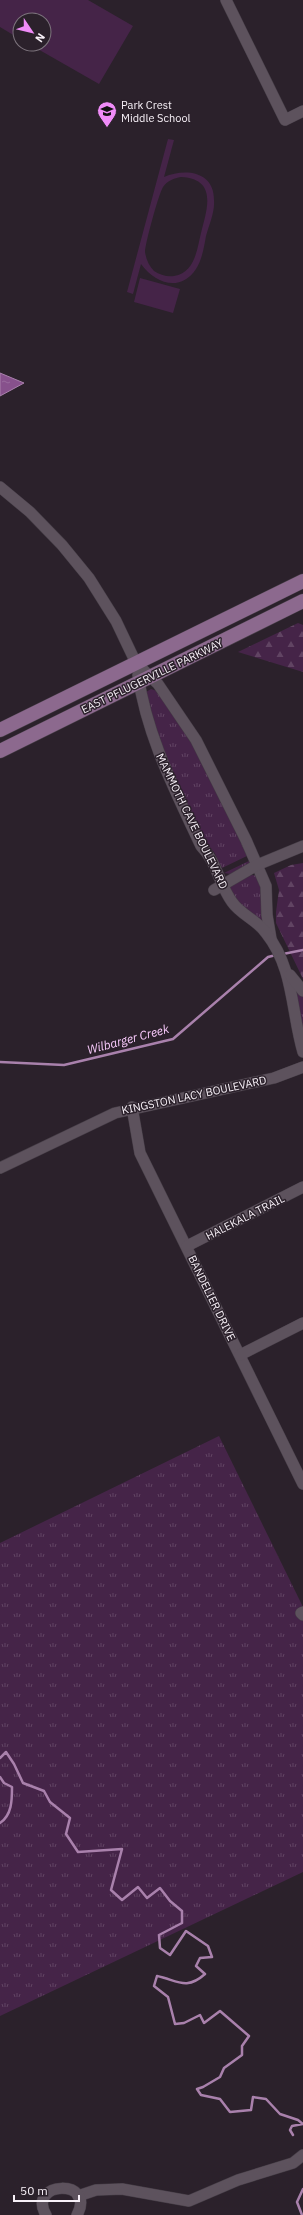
<svg xmlns="http://www.w3.org/2000/svg" width="303" height="2215" viewBox="0 0 303 2215" font-family="'IBM Plex Sans',sans-serif">
<style>
.grass{fill:url(#grass-tufts)}
.forest{fill:url(#forest-firs)}
.garden{fill:#452448;fill-rule:evenodd}
.water{fill:url(#water-ripples);stroke:#a981ac}
.lines{fill:none;stroke-linecap:round;stroke-linejoin:round}
.stream{stroke:#a981ac;stroke-width:2.5}
.minor-casing{stroke:#453d46;stroke-width:12}
.major-casing{stroke:#453d46;stroke-width:15}
.minor{stroke:#5d525d;stroke-width:11}
.major{stroke:#8c698e;stroke-width:14}
.labels{text-anchor:middle;dominant-baseline:central;stroke-width:3;stroke-linejoin:round;paint-order:stroke}
.poi-label{font-size:11px;fill:#f7f0f7;stroke:#2b212b;text-anchor:start}
.street-label{font-size:11px;fill:#f7f0f7;stroke:#2b212b}
.water-label{font-size:12px;font-style:italic;fill:#fbccfe;stroke:#2b212b}
</style>
<defs>
<pattern id="grass-tufts" width="24" height="20" patternUnits="userSpaceOnUse"><rect width="24" height="20" fill="#452448"/><path d="M3 7l-1-3M5 7V3M7 7l1-3M15 17l-1-3M17 17v-4M19 17l1-3" fill="none" stroke="#614463"/></pattern>
<pattern id="forest-firs" width="22" height="20" patternUnits="userSpaceOnUse"><rect width="22" height="20" fill="#452448"/><path d="M5 1l3.5 6h-7zM16 11l3.5 6h-7z" fill="#614463"/></pattern>
<pattern id="water-ripples" width="26" height="14" patternUnits="userSpaceOnUse"><rect width="26" height="14" fill="#87518c"/><path d="M2 4q2-2 4 0t4 0M15 11q2-2 4 0t4 0" fill="none" stroke="#996a9d"/></pattern>
</defs>
<rect width="100%" height="100%" fill="#2b212b"/>
<g class="grass">
<path d="M151,689L157,691L188,735L249,855L222,868L214,852L206,844L160,747L146,692Z"/>
<path d="M251,860L250,864L231,874L224,873Z"/>
<path d="M252,875L257,876L262,886L263,922L240,906L229,888L234,883Z"/>
<path d="M297,992L303,996V1034L296,994Z"/>
<path d="M219,1436L303,1607V1872L0,2016V1543Z"/>
</g>
<g class="forest">
<path d="M298,623L303,625V672L238,652Z"/>
<path d="M303,863V979L276,923V912L279,890L274,873L291,865Z"/>
</g>
<g class="garden">
<path d="M0,0H88L133,26L99,84L29,44H44V20H20V39L0,27Z"/>
<path d="M168,139L174,140L164,177C185,168 214,171 214,200C215,212 209,225 206,236C204,247 202,260 196,269C180,293 155,283 141,264L133,294L127,292ZM181,177C218,179 207,209 201,233C197,249 195,273 174,276C167,277 160,275 154,271C149,266 146,259 145,252C145,244 159,193 163,187C167,181 174,178 181,177Z"/>
<path d="M140,278L180,289L173,313L134,302Z"/>
</g>
<path class="water" d="M0,373L24,383L0,396Z"/>
<g class="lines">
<g class="stream">
<path d="M283,954L303,950"/>
<path d="M0,1062L64,1065L173,1039L268,957L276,955"/>
<path d="M0,1758L6,1752L14,1764L23,1783L44,1791L50,1802L70,1818L66,1834L78,1852L122,1849L111,1890L122,1900L138,1887L147,1898L160,1888L170,1901L182,1911V1923L159,1935L160,1948L170,1955L186,1931L208,1946L212,1957L200,1958L196,1966L205,1974C186,1991 177,1980 157,1976L154,1986L168,1997L175,2024L184,2023L200,2015L204,2023L220,2011L249,2036L242,2046V2055L224,2068L220,2077L203,2087L197,2089L201,2095L220,2099L230,2112L251,2110L253,2097L266,2099L280,2114L298,2120L303,2124L292,2126L290,2130L293,2135"/>
<path d="M0,1777L4,1783L12,1787C12,1800 12,1815 0,1823"/>
<path d="M302,2215L297,2202L303,2189"/>
</g>
<defs>
<g id="minor">
<path d="M226,0L285,120L303,111"/>
<path d="M0,487L30,512L62,545L89,578L116,621L136,663L158,684L196,740L246,840L266,886L267,915L271,939"/>
<path d="M138,675C147,737 175,790 201,846C217,862 219,884 232,902C241,915 257,920 266,933C294,968 291,1011 303,1052"/>
<path d="M214,890L257,865L303,846"/>
<path d="M290,975L303,991"/>
<path d="M132,1107L140,1153L303,1484"/>
<path d="M0,1168L115,1113L274,1078L303,1067"/>
<path d="M187,1246L303,1187"/>
<path d="M240,1355L303,1323"/>
<path d="M303,1612L301,1613L303,1615"/>
<path d="M78,2196L96,2190L122,2189L189,2201L238,2180L293,2163L303,2155"/>
<path d="M46,2215C26,2181 97,2178 77,2215"/>
</g>
<g id="major">
<path d="M0,730L303,581"/>
<path d="M0,751L303,601"/>
</g>
</defs>
<use href="#minor" class="minor-casing"/>
<use href="#major" class="major-casing"/>
<use href="#minor" class="minor"/>
<use href="#major" class="major"/>
</g>
<defs>
<symbol id="school-pin" viewBox="-11 -11 22 30"><path d="M0 17L-7.5 6A9.5 9.5 0 1 1 7.5 6Z" fill="#ef8bf7" stroke="#2b212b"/><path d="M0-5L7-2L0 1L-7-2ZM-4 1L0 2.5L4 1V4Q0 6-4 4Z" fill="#111"/></symbol>
</defs>
<g fill-rule="evenodd">
<use href="#school-pin" x="96" y="100" width="22" height="30"/>
</g>
<g class="labels">
<g class="poi-label">
<text x="121" y="105">Park Crest<tspan x="121" dy="13">Middle School</tspan></text>
</g>
<g class="street-label">
<text transform="translate(152 676) rotate(-26)">EAST PFLUGERVILLE PARKWAY</text>
<text transform="translate(192 821) rotate(64)">MAMMOTH CAVE BOULEVARD</text>
<text transform="translate(194 1095) rotate(-12)">KINGSTON LACY BOULEVARD</text>
<text transform="translate(245 1217) rotate(-27)">HALEKALA TRAIL</text>
<text transform="translate(212 1298) rotate(64)">BANDELIER DRIVE</text>
</g>
<g class="water-label">
<text transform="translate(128 1039) rotate(-15)">Wilbarger Creek</text>
</g>
</g>
<g transform="translate(32 32) rotate(125)"><circle r="19" fill="#2b212b" stroke="#7d747d"/>
<path d="M0-3L7 15L0 10L-7 15Z" fill="#ef8bf7"/>
<text y="-6" font-size="11" font-weight="bold" text-anchor="middle" fill="#f7f0f7">N</text>
</g>
<path d="M14 2195v6h65v-6" fill="none" stroke="#f7f0f7" stroke-width="2"/>
<text x="20" y="2195" font-size="12" fill="#f7f0f7" stroke="#2b212b" stroke-width="3" paint-order="stroke">50 m</text>
</svg>
